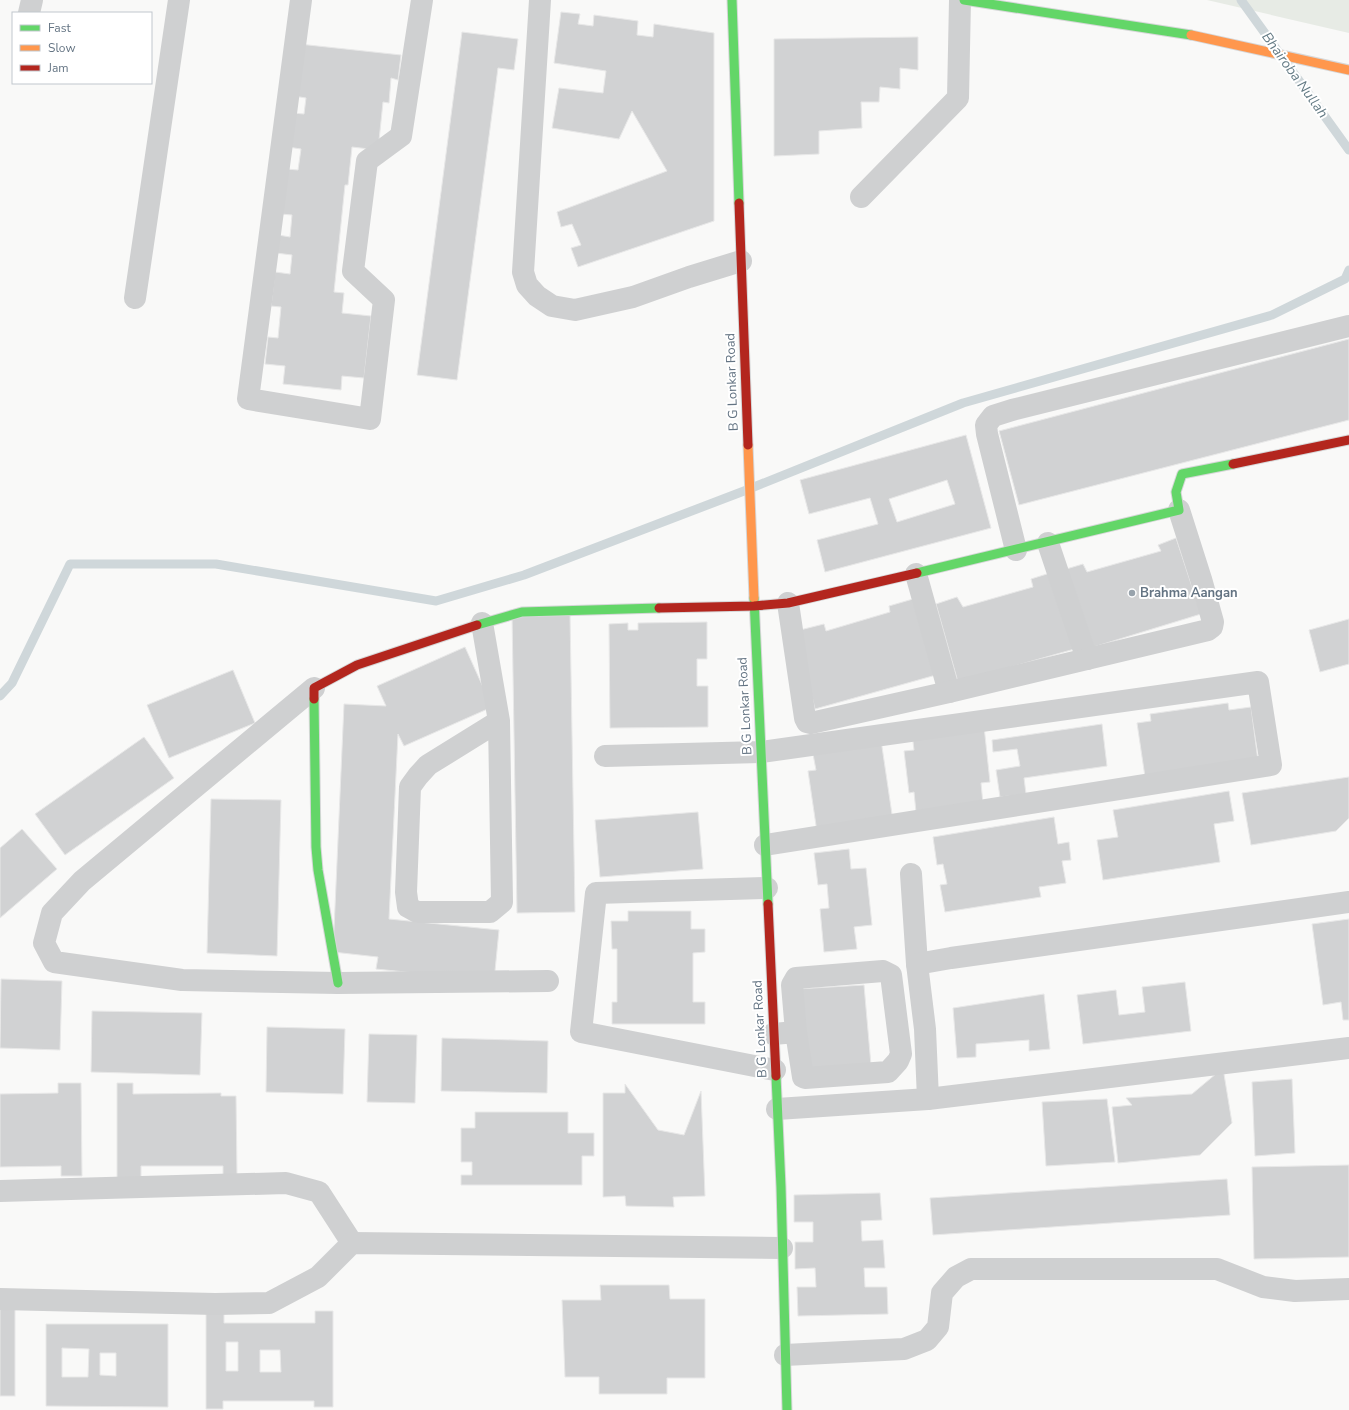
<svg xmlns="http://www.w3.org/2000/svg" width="1349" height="1410" viewBox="0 0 1349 1410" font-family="'Nunito Sans',sans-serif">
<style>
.green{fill:#e7ebe5}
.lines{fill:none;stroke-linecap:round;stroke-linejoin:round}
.stream{stroke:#cfd7da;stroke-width:9}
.building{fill:#d1d2d3;stroke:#e8e8e8;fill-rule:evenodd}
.fast-casing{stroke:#d6d7d8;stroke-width:11}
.slow-casing{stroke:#d6d7d8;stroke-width:11}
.jam-casing{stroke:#d6d7d8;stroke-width:11}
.street{stroke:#cfd0d1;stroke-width:22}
.fast{stroke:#63d668;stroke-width:9}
.slow{stroke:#ff974d;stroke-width:9}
.jam{stroke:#b3261e;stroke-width:9}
.poi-dot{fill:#98a3ac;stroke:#fff;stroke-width:1.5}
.labels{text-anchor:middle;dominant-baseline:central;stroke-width:4;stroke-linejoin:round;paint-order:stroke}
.street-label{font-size:13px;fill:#647483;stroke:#fff}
.poi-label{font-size:13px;font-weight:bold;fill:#647483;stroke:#fff;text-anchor:start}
.water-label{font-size:14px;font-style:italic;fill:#637a84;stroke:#fff}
</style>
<rect width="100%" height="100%" fill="#f9f9f8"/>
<path class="green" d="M1207,0H1349V33Z"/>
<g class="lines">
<g class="stream">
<path d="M1241,0L1349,150"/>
<path d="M0,696L12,683L70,564H216L436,601L524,575L744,491L963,403L1272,315L1345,279L1349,270"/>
</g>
</g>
<g class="building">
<path d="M561,12L580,14L578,24L593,26L594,15L638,21L637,35L653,37L654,24L714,33V221L578,267L571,248L581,245L572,224L561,227L557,212L667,171L632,111L619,139L552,128L559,88L603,93L606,71L554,63Z"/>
<path d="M462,32L518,39L514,70L498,68L457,380L417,375Z"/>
<path d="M918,37V70L900,68V89L880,87L879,102H861L862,128L819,131V154L774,156V39Z"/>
<path d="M299,44L401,55L398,80L391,78L389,103L383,102L378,150L352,147L348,185H345L334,292L344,293L342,313L371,316L364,378L342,376L341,390L283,384L285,366L265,364L268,337L278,338L281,307L271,306L275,272L290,274L292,255L276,253L278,235L290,237L292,215L281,214L286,169L298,170L301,149L288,147L292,113L304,114L306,98L294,96Z"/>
<path d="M1349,339V420L1019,505L999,431Z"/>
<path d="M966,435L991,528L825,572L817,540L878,524L870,498L809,514L800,480ZM947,480L955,504L897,522L889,499Z"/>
<path d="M1176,538L1201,614L1087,649L1063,570L1083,564L1087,572L1161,551L1158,545Z"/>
<path d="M1050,573L1078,648L958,682L936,604L957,597L963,607L1033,587L1031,579Z"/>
<path d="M913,599L936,675L815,709L796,631L824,624L826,631L890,612L889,606Z"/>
<path d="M570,614L575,912L517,913L512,615Z"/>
<path d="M1349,619V664L1320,672L1309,630Z"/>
<path d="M707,622V659H697V686H708V727L610,728L609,624L628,623V630H638V623Z"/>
<path d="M465,647L492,707L404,746L398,734L389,919L499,930L494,981L376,969L378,957L333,952L344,704L386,706L377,686Z"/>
<path d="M233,670L255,723L169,758L147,705Z"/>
<path d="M1228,703L1229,710L1251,707L1258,761L1145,777L1137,723L1151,721L1150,714Z"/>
<path d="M1102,724L1107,766L1024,778L1026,794L1000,797L996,770L1020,766L1017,749L993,752L992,740Z"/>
<path d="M984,726L990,782L981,783L983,804L916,812L914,792L909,793L904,751L914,750L912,733Z"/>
<path d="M144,737L174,778L65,855L35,814Z"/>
<path d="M881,740L893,821L817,832L808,771L816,770L812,749Z"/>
<path d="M1349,777V818L1336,831L1251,845L1242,793Z"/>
<path d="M1229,791L1234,821L1214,824L1220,862L1103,880L1097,840L1118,837L1113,810Z"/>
<path d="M211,799L281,800L277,956L207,953Z"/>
<path d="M698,812L703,869L600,877L595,820Z"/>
<path d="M1054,817L1058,844L1069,842L1071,860L1062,861L1066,883L1039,887L1041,897L945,912L940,885L947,884L943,864L937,865L933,837Z"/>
<path d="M22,829L57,869L0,918V848Z"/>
<path d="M849,849L851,869L866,868L872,925L854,927L857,949L824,952L820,909L829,908L827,884L818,885L814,853Z"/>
<path d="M628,911H691V929H705V952L693,953V1002H705V1024H612V1002H617V949H612L611,921H628Z"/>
<path d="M1349,919V1020H1343L1341,1002L1323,1005L1312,924Z"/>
<path d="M1,979L62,981L60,1050L0,1048Z"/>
<path d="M1185,982L1191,1031L1083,1044L1077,995L1116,990L1119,1015L1145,1012L1142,987Z"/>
<path d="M864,985L871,1065L805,1073L797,989Z"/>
<path d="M1044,994L1050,1049L1029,1051V1040L976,1044V1057L957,1058L953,1008Z"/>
<path d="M92,1011L202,1013L200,1075L91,1072Z"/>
<path d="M267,1027L345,1029L343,1094L266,1092Z"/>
<path d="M369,1034L417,1035L415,1103L367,1102Z"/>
<path d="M442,1038L548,1041L547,1093L441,1091Z"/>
<path d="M1223,1068L1232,1123L1200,1155L1118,1163L1112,1107L1132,1105L1126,1098L1192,1094Z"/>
<path d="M1292,1079L1295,1153L1255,1156L1252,1082Z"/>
<path d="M58,1083H81L82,1176H61V1166L0,1167V1094L58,1093Z"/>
<path d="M117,1083H133V1094L221,1093V1096H236L237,1176H223V1166H141V1179H117Z"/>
<path d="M625,1084L658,1130L684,1135L701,1091L705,1196L673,1197L674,1207L626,1206L625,1196L603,1197V1093H625Z"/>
<path d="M1107,1099L1115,1162L1046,1166L1042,1102Z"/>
<path d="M475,1112H568V1133H594V1156H582V1185H461V1175H472V1162H461V1128H475Z"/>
<path d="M1349,1165V1257L1254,1259L1252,1167Z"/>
<path d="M1227,1179L1230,1215L933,1235L930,1198Z"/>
<path d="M880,1193L882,1220L861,1221L862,1241L883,1240L885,1268H864L865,1287H887L888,1314L798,1316L797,1287H816L815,1268L795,1269V1242H813V1222H794V1195Z"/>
<path d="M600,1285H669L670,1299H705V1378H667V1394H599V1377H565L562,1300H601Z"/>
<rect x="0" y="1304" width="15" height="92"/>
<path d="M315,1311H333V1407H314V1401H223V1409H206V1312H224V1323H315ZM226,1342H238V1371H226ZM260,1350H280L281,1372H260Z"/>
<path d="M46,1324H168V1407L46,1406ZM62,1348L89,1349L88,1377H62ZM100,1353H116V1376L100,1375Z"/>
</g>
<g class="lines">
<defs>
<g id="fast">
<path d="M732,0L739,203"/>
<path d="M964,0L1191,35"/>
<path d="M917,573L1179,510L1176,492L1182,474L1233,464"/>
<path d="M754,598L768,904"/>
<path d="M477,625L522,612L659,608"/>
<path d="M314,699L316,847L318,870L338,983"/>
<path d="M776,1076L781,1187L787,1410"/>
</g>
<g id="slow">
<path d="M1191,35L1349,70"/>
<path d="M748,445L754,598"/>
</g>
<g id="jam">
<path d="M739,203L748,445"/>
<path d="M1233,464L1349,440"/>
<path d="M659,608L754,606L788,603L917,573"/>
<path d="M314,699V688L357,665L477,625"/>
<path d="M768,904L776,1076"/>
</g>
</defs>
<use href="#fast" class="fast-casing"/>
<use href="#slow" class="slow-casing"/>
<use href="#jam" class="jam-casing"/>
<g class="street">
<path d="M301,0L248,399L370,419L384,300L353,271L367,161L401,136L422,0"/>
<path d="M540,0L523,272L527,285L537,296L552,306L575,310L633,297L689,277L741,261"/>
<path d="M29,13L32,0"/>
<path d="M861,197L958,98L960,0"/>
<path d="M135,298L179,0"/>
<path d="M1048,543L1087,659"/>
<path d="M1016,550L987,434L986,425L993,416L1012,410L1349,326"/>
<path d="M916,574L949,692"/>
<path d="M788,603L805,718L807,722L811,723L949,692L1208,630L1212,627L1213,622L1201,579L1179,510"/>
<path d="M482,623L499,721L502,902L490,912H417L408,907L406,892L410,787L418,776L428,765L499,721"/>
<path d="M314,688L82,881L52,913L44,943L54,962L182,980L338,983L548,981"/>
<path d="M605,756L761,752L1258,682L1271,765L765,845"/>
<path d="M911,874L917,964"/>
<path d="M767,888L596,893L581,1032L775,1070"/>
<path d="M773,1034L796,1032L792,985L796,978L883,971L891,975L901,1054L898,1061L888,1072L805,1078L803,1077L796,1032"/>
<path d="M928,1099L1349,1048"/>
<path d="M777,1109L928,1099L925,1029L917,964L951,958L1349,902"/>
<path d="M0,1191L286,1183L319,1192L352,1243"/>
<path d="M0,1299L215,1304L269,1303L318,1277L352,1243L782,1248"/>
<path d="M785,1355L904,1349L927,1340L938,1327L942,1293L956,1277L971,1269H1217L1263,1287L1295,1291L1349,1289"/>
</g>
<use href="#fast" class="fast"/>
<use href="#slow" class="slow"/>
<use href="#jam" class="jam"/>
</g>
<circle class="poi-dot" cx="1132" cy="593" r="4"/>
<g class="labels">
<g class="street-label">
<text transform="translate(732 382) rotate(-92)">B G Lonkar Road</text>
<text transform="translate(745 706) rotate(-93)">B G Lonkar Road</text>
<text transform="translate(760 1029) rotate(-93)">B G Lonkar Road</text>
</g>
<g class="poi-label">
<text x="1140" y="593">Brahma Aangan</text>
</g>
<g class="water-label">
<text transform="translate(1295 75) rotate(54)">Bhairoba Nullah</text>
</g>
</g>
<rect x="12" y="12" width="140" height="72" fill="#ffffff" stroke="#c1c7cd"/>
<rect x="20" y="25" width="20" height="6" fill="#63d668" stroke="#c1c7cd"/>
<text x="48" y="32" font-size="12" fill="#647483">Fast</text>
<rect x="20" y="45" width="20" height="6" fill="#ff974d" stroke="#c1c7cd"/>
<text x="48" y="52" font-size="12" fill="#647483">Slow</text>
<rect x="20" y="65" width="20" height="6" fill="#b3261e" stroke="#c1c7cd"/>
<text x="48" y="72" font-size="12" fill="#647483">Jam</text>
</svg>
